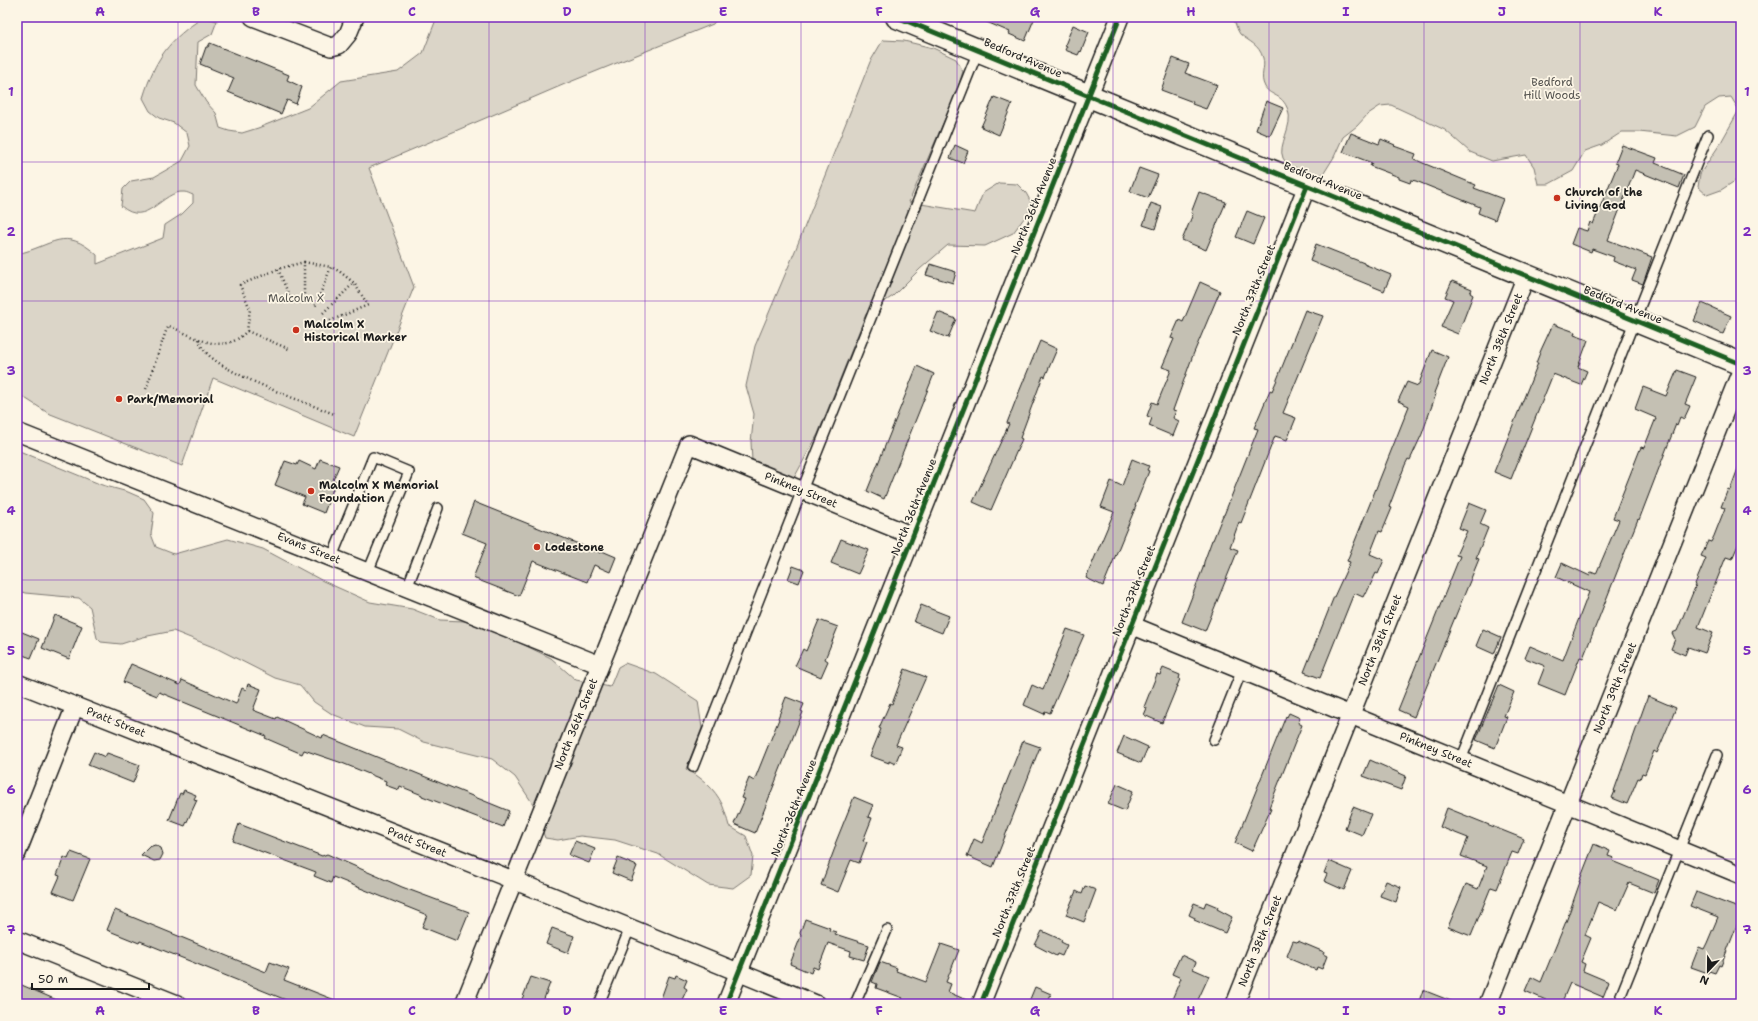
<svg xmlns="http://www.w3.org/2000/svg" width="1758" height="1021" viewBox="0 0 1758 1021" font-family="'Shantell Sans',sans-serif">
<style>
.green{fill:#dbd5c8;stroke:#7c7872}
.building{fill:#c4c0b3;stroke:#1c1c1c}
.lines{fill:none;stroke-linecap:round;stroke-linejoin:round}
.lane-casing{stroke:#1c1c1c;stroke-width:12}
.street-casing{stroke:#1c1c1c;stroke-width:20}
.secondary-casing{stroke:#1c1c1c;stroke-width:25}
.path{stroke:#1c1c1c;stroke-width:2.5;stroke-dasharray:1 3;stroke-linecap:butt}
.lane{stroke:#fcf5e5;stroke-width:9}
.street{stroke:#fcf5e5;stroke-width:17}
.secondary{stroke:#fcf5e5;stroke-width:22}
.cycleway-casing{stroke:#fcf5e5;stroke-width:8}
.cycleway{stroke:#1b5e20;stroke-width:5}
.grid{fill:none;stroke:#7b2cbf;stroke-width:1;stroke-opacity:0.55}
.poi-dot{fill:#c8321e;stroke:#fcf5e5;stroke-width:1.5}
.labels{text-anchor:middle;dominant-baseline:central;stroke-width:3.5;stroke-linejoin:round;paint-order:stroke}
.street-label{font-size:11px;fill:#1c1c1c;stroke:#fcf5e5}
.park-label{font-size:11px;fill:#555450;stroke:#fcf5e5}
.poi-label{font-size:11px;font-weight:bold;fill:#1c1c1c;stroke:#fcf5e5;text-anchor:start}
.neatline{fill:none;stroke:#7b2cbf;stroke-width:1.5}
.grid-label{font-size:13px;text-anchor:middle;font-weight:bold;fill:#7b2cbf}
</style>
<rect width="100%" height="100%" fill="#fcf5e5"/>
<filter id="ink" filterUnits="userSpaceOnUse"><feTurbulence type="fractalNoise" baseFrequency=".025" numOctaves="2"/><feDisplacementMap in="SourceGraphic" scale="8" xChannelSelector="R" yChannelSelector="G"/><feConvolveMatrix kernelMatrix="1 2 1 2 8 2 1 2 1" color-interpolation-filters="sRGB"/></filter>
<g filter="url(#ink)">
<g class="green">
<path d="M204,17L217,21L212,34L198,42L196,85L206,102L216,113L220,128L229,131L242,133L258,128L308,108L341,81L398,72L423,53L437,17H718L713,24L565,84L369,168L414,287L354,437L213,378L182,466L48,413L17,393V254C53,246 64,225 97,255V264L163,238L165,225L182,214L193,203V195C190,194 187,192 184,192C162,190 147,229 121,206L123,189L131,181L154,177L182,161L190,146L187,133L174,123L159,118L150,111L143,98C155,59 169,39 204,17Z"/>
<path d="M1233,17H1741V177L1721,190L1707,195L1698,187L1700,174L1720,144L1739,110L1731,97L1719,98L1705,107L1695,127L1677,136L1639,132H1622L1602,145L1585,151L1573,171L1549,184H1538L1534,167L1526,155L1492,161L1470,152L1445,130L1391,105L1380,106L1368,114L1357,126L1343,137L1334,157L1324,173L1316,177C1304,175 1289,170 1283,158C1277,145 1294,126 1288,110C1282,93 1271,97 1265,87C1259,76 1266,68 1263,58C1259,44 1249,42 1240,34C1237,30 1235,22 1233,17Z"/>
<path d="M883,40L904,41L933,48L956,59L963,71L957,91L909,202L975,213L983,193L999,183L1017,184L1026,193L1033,206L1013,233L985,246L948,245L920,269L893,296L866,314L818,434L794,478L767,471L752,461L751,442L754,414L746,386L755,346L795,251L870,62Z"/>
<path d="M17,450L102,485L128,492L144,499L154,513L151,534L156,547L174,554L228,539L263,549L323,581L370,602L412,609L440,620L465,621L516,641L551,658L576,680L610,687L618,667L625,663L656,674L698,701L702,728L686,769C701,777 715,789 722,804C725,811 727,819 729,826L746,836L753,856L751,875L733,888L708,885L658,854L615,840L580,836L558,840L545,838L533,804L515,777L492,759L424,742L398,729L365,727L332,714L314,702L300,685L275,678L218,649L173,631L143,637L121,644L101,642L97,638L90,607L79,598L25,593L17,590Z"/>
</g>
<g class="building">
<path d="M975,17H1035L1025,41L1009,34L1010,32Z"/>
<path d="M1073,25L1089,32L1081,52L1080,51L1078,55L1065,50L1067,46L1065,45Z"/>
<path d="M210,43L289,75L287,80L302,87L296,104L287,100L281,114L228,92L234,78L200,64L206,47H208Z"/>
<path d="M1173,58L1189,64L1185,73L1217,85L1206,109L1192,104L1193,102L1161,90Z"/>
<path d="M994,97L1012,104L999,135L981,127Z"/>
<path d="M1266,101L1283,108L1270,136L1256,130Z"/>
<path d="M1351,133L1379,144L1381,139L1395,145L1394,146L1416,154L1414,159L1423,163L1476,185L1474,188L1503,199L1495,220L1478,213L1480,207L1416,181L1411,180L1410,183L1399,179V177L1370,166L1372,163L1343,152Z"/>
<path d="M955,145L968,151L963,163L950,158Z"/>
<path d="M1622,145L1657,158L1655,163L1684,175L1679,188L1635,170L1608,240L1652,257L1643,284L1632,280L1636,270L1613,261L1614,257L1592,249L1591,252L1571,244L1577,228L1587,231L1590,222L1593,224L1618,164L1615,163Z"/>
<path d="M1139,168L1158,175L1148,198L1130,191Z"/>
<path d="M1199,192L1226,202L1206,250L1182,240L1193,214L1191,213Z"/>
<path d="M1151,203L1162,207L1155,229L1143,225Z"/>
<path d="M1247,211L1264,218L1253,244L1236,237Z"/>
<path d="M1316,244L1364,263V264L1391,275L1384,291L1310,261Z"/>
<path d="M930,264L956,272L953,283L926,275Z"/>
<path d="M1452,281L1472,289L1470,293L1473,295L1458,334L1441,327L1453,300L1445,297Z"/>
<path d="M1200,282L1220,291L1193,355L1173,410L1176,411L1173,418L1179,421L1173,436L1149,426L1152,418L1147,416L1152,402L1157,404L1171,370L1162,367L1174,339L1171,338L1179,320L1183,322Z"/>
<path d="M1702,303L1731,316L1723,334L1694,321Z"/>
<path d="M1305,310L1323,316L1283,413L1296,418L1287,440L1275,436L1241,523L1239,522L1230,547L1238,550L1205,631L1182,622L1203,568L1204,562L1212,540H1213L1223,515H1224L1258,429L1254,428L1260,414L1270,390L1272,391L1276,382Z"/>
<path d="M938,312L956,319L948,338L930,331Z"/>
<path d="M1553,324L1575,332L1574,335L1588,340L1578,367L1587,371L1581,385L1553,374L1511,479L1494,472L1538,363H1536L1541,350Z"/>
<path d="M1040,341L1057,349L1045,377L1043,376L1020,438L1022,439L991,510L973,502L1009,424L1007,423L1017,397Z"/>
<path d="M1432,350L1448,357L1434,393L1436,394L1422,434L1410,460L1408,459L1405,465L1389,507L1392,508L1382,532L1379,531L1370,554L1384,560L1378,574L1376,573L1366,594L1365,593L1363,597L1354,593L1320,678L1304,672L1333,599L1350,562L1347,561L1409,406L1398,401L1407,382L1418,386Z"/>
<path d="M917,366L934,374L884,499L867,491Z"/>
<path d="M1677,370L1696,377L1685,404L1690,406L1684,419L1680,417L1677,425L1676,424L1639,520L1638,519L1583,658L1580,657L1565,695L1538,684L1545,666L1525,658L1530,646L1563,660L1589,592L1556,577L1562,563L1590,576L1591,572L1596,574L1619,520L1613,518L1620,500L1641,447L1644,448L1656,418L1635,409L1643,387L1666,396Z"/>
<path d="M320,459L339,466L333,480L336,481L324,513L302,504L305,497L275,485L285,461L297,465L299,461L316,469Z"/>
<path d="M1132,459L1149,466L1147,470L1149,471L1135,506H1136L1103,586L1086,578L1114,512L1101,507L1111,481L1122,486Z"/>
<path d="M1740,463H1741V538L1732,559L1726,557L1698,627L1713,633L1705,653L1688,647L1685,655L1671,649L1675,639L1672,633L1677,631L1696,585L1695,584L1706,558L1701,556L1708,541L1711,542L1714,536L1725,508L1721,507L1728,489L1730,490Z"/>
<path d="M474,502L601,553L602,551L616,557L610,572L594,565L587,582L533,561L519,596L473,578L487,543L462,533Z"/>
<path d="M1469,503L1486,510L1480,524L1488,528L1476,558L1479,559L1414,717L1398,710L1460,556L1456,555L1467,531L1459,528Z"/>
<path d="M841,539L869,550L858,574L831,563Z"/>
<path d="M793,566L804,570L799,583L788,579Z"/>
<path d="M921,605L949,616L942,633L914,622Z"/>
<path d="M55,615L82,626L69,659L42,648Z"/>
<path d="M819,620L838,627L825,659L828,661L821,677L795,666L803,649L806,651Z"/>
<path d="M1067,629L1084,635L1050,713L1045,711L1044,714L1024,705L1032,685L1043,690Z"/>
<path d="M1483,629L1501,637L1494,654L1476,646Z"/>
<path d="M17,630L39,639L31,658L17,653Z"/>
<path d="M131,664L180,685L182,680L236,704L242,688L246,690L248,684L261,689L253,710L276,719L277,717L322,738L323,735L509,811L503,827L422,796V795L400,786L399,790L385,785L386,781L342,763L304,750L302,754L265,738L266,736L159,692L157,696L123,682Z"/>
<path d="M1163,668L1180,675L1179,679H1180L1162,723L1144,715L1147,708L1144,707L1157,674L1160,675Z"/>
<path d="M905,669L926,677L896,745L902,747L895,764L889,761V763L870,756L881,729L879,728L890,703L892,704Z"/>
<path d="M1499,685L1514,692L1504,716L1507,717L1495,748L1476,740Z"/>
<path d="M1648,696L1676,708L1657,753L1654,751L1645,774L1642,773L1640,779L1638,778L1627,804L1612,798L1615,791H1614Z"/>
<path d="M786,697L804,704L801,711L803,712L755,833L734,824L745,799L741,798L749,778L754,781L779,719L778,718Z"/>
<path d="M1289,713L1300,718L1298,723L1302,725L1270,805L1269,808L1271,809L1252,851L1235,843L1286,716L1287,717Z"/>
<path d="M1124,736L1148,747L1141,763L1117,753Z"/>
<path d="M1023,741L1040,747L993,867L967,856L974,839L982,843Z"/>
<path d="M94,752L105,757L107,753L140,765L133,783L88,765Z"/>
<path d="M1370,760L1406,776L1401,790L1363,776Z"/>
<path d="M1117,784L1133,791L1125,811L1108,804Z"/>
<path d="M184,790L196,795L194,799L197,800L185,826L169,820L180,793L182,794Z"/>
<path d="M854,797L873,805L868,817L872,818L863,841L867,842L859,863L851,860L838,892L821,885L836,845L835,844Z"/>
<path d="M1353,807L1371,814L1362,835L1345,828Z"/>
<path d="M1447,808L1524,839L1518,854L1512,852L1497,889L1491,887L1471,936L1448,927L1466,884L1478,889L1487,866L1461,856L1468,838L1440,827Z"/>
<path d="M239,824L322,856L327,854L402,887L469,912L457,941L422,927L427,915L333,877L331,883L314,876L316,872L233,841Z"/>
<path d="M575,841L595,849L589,863L569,855Z"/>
<path d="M1594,844L1610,851L1608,856L1614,858L1613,861L1659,880L1654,893L1629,883L1617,910L1598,902L1585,935L1591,938L1581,962L1585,964L1583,971L1609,982L1603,997L1570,983L1561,1004H1555L1525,991L1531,977L1541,982L1567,919L1580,882H1579Z"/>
<path d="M155,845L161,848L163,854L160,860L154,861L141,855L149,847Z"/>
<path d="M71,852L90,859L73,900L53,892L60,876L57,875L64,857L68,859Z"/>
<path d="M618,858L637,866L631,881L612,873Z"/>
<path d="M1329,861L1352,871L1344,890L1324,881L1327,874L1324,873Z"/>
<path d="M1386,881L1401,887L1396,902L1380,896Z"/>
<path d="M1085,886L1096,890L1084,922L1066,915L1076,891L1082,894Z"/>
<path d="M1696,892L1741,909V915L1721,966L1719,965L1715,973L1709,971L1708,973L1691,967L1699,947L1704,949L1707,943L1718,917L1690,906Z"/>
<path d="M1206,902L1218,907L1217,909L1232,917L1225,933L1194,920L1195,918L1189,915L1194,903L1204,907Z"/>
<path d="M115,910L266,972L270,962L289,969L284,980L345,1004H296L140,941L139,943L107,930Z"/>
<path d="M805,919L830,928L829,930L836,932L835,934L869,945L864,960L850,956L851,951L828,943L818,969L813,967L811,973L790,964L801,936L800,933Z"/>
<path d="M552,928L574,936L568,953L546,944Z"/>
<path d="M1042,931L1062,940L1061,942L1067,945L1062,956L1057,954L1056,956L1035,945Z"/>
<path d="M1293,941L1297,942L1298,941L1324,952L1323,954L1327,956L1322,969L1317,967L1316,970L1290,959V958L1287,956Z"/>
<path d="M941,944L959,950L946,982L951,984L948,992L971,1002V1004H914L902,1000L903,998L876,988L877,984L872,982L880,962L897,968L896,971L926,982Z"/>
<path d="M1181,955L1196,962L1193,969L1209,976L1196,1004H1170L1181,978L1172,974Z"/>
<path d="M676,975L687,980L684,987L687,989L680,1004H659L669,976L675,978Z"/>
<path d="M531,977L550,983L542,1004H520Z"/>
<path d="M17,983L66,1004H17Z"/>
<path d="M1035,987L1051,994L1047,1004H1028Z"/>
<path d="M1423,990L1456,1003V1004H1418Z"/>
</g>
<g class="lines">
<defs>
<g id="lane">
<path d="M332,557L373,457L409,472L368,572"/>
<path d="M407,588L438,508"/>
<path d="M1214,740L1242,670"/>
<path d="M1461,760L1708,135"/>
<path d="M693,767L802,490L978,51"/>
<path d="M1621,995L1717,755"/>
<path d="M599,1004L630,928"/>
<path d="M855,1004L887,930"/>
</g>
<g id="street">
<path d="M253,17L331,47L339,45L348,34L355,17"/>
<path d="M17,432L600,665"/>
<path d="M1131,625L1741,875"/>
<path d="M17,683L513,880L816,1004"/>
<path d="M17,853L75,706"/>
<path d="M17,940L177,1004"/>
<path d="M464,1004L689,444L913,536"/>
<path d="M726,1004L1120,17"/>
<path d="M981,1004L1307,186"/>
<path d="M1235,1004L1526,276"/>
<path d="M1488,1004L1741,371"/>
</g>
<path id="secondary" d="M897,17L1741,364"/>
</defs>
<use href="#lane" class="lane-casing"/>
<use href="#street" class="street-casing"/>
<use href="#secondary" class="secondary-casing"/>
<g class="path">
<path d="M304,262L331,267L315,307"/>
<path d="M278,269L293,305"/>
<path d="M323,313L354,283L339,271L331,267"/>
<path d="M330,321L368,305L354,283"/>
<path d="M247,331L289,349"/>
<path d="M199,339C200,342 201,347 204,350C220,373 305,402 334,414"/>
<path d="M146,389L166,331L169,326C196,337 223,357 247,331L250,309L240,285L278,269L304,262V304"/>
</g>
<use href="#lane" class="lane"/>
<use href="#street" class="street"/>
<use href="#secondary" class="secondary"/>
<defs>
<g id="cycleway">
<path d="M897,17L1741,364"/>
<path d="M726,1004L1120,17"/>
<path d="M981,1004L1307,186"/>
</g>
</defs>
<use href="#cycleway" class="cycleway-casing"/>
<use href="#cycleway" class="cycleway"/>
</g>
</g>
<path class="grid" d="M178,17V1004M334,17V1004M489,17V1004M645,17V1004M801,17V1004M957,17V1004M1113,17V1004M1269,17V1004M1424,17V1004M1580,17V1004M17,162H1741M17,301H1741M17,441H1741M17,580H1741M17,720H1741M17,859H1741"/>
<g class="poi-dot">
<circle cx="1557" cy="198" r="4"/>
<circle cx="296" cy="330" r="4"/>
<circle cx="119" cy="399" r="4"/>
<circle cx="311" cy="491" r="4"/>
<circle cx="537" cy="547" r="4"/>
</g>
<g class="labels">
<g class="street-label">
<text transform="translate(1023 58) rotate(23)">Bedford Avenue</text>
<text transform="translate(1323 181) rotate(22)">Bedford Avenue</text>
<text transform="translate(1034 206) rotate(-68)">North 36th Avenue</text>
<text transform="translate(1254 290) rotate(-68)">North 37th Street</text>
<text transform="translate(1623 305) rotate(22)">Bedford Avenue</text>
<text transform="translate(1501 339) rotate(-68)">North 38th Street</text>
<text transform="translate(801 490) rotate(22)">Pinkney Street</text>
<text transform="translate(914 507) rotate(-68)">North 36th Avenue</text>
<text transform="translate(309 548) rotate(22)">Evans Street</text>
<text transform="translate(1134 591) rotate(-68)">North 37th Street</text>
<text transform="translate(1380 640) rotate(-68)">North 38th Street</text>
<text transform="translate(1615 688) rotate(-68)">North 39th Street</text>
<text transform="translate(116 722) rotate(22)">Pratt Street</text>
<text transform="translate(576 724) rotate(-68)">North 36th Street</text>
<text transform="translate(1436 750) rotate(22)">Pinkney Street</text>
<text transform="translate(794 808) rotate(-68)">North 36th Avenue</text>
<text transform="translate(417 842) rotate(22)">Pratt Street</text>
<text transform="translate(1014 892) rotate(-68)">North 37th Street</text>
<text transform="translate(1260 941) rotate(-68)">North 38th Street</text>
</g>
<g class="park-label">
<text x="1552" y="82">Bedford<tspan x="1552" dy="13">Hill Woods</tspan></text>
<text x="296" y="298">Malcolm X</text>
</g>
<g class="poi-label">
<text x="1565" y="192">Church of the<tspan x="1565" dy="13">Living God</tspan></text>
<text x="304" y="324">Malcolm X<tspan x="304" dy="13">Historical Marker</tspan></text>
<text x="127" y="399">Park/Memorial</text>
<text x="319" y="485">Malcolm X Memorial<tspan x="319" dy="13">Foundation</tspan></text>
<text x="545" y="547">Lodestone</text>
</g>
</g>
<rect width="1758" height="1021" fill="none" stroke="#fcf5e5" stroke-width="44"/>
<g transform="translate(1708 971) rotate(202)" stroke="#fcf5e5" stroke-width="3" paint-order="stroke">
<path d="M0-3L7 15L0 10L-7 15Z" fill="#1c1c1c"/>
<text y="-6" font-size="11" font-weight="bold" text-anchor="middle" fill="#1c1c1c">N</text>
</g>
<path d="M32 983v6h117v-6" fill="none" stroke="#1c1c1c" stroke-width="2"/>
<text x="38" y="983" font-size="12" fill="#1c1c1c" stroke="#fcf5e5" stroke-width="3" paint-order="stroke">50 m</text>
<rect x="22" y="22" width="1714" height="977" class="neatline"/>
<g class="grid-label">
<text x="100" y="16">A</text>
<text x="256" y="16">B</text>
<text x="412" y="16">C</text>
<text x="567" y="16">D</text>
<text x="723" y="16">E</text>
<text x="879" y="16">F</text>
<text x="1035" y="16">G</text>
<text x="1191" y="16">H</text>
<text x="1346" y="16">I</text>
<text x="1502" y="16">J</text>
<text x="1658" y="16">K</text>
<text x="11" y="96">1</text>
<text x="1747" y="96">1</text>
<text x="11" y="236">2</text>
<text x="1747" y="236">2</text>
<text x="11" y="375">3</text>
<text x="1747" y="375">3</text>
<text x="11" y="515">4</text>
<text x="1747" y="515">4</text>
<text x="11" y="655">5</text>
<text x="1747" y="655">5</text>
<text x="11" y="794">6</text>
<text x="1747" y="794">6</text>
<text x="11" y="934">7</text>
<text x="1747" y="934">7</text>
<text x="100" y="1015">A</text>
<text x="256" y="1015">B</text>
<text x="412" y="1015">C</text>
<text x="567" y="1015">D</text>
<text x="723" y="1015">E</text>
<text x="879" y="1015">F</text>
<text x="1035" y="1015">G</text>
<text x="1191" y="1015">H</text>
<text x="1346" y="1015">I</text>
<text x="1502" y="1015">J</text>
<text x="1658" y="1015">K</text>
</g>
</svg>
